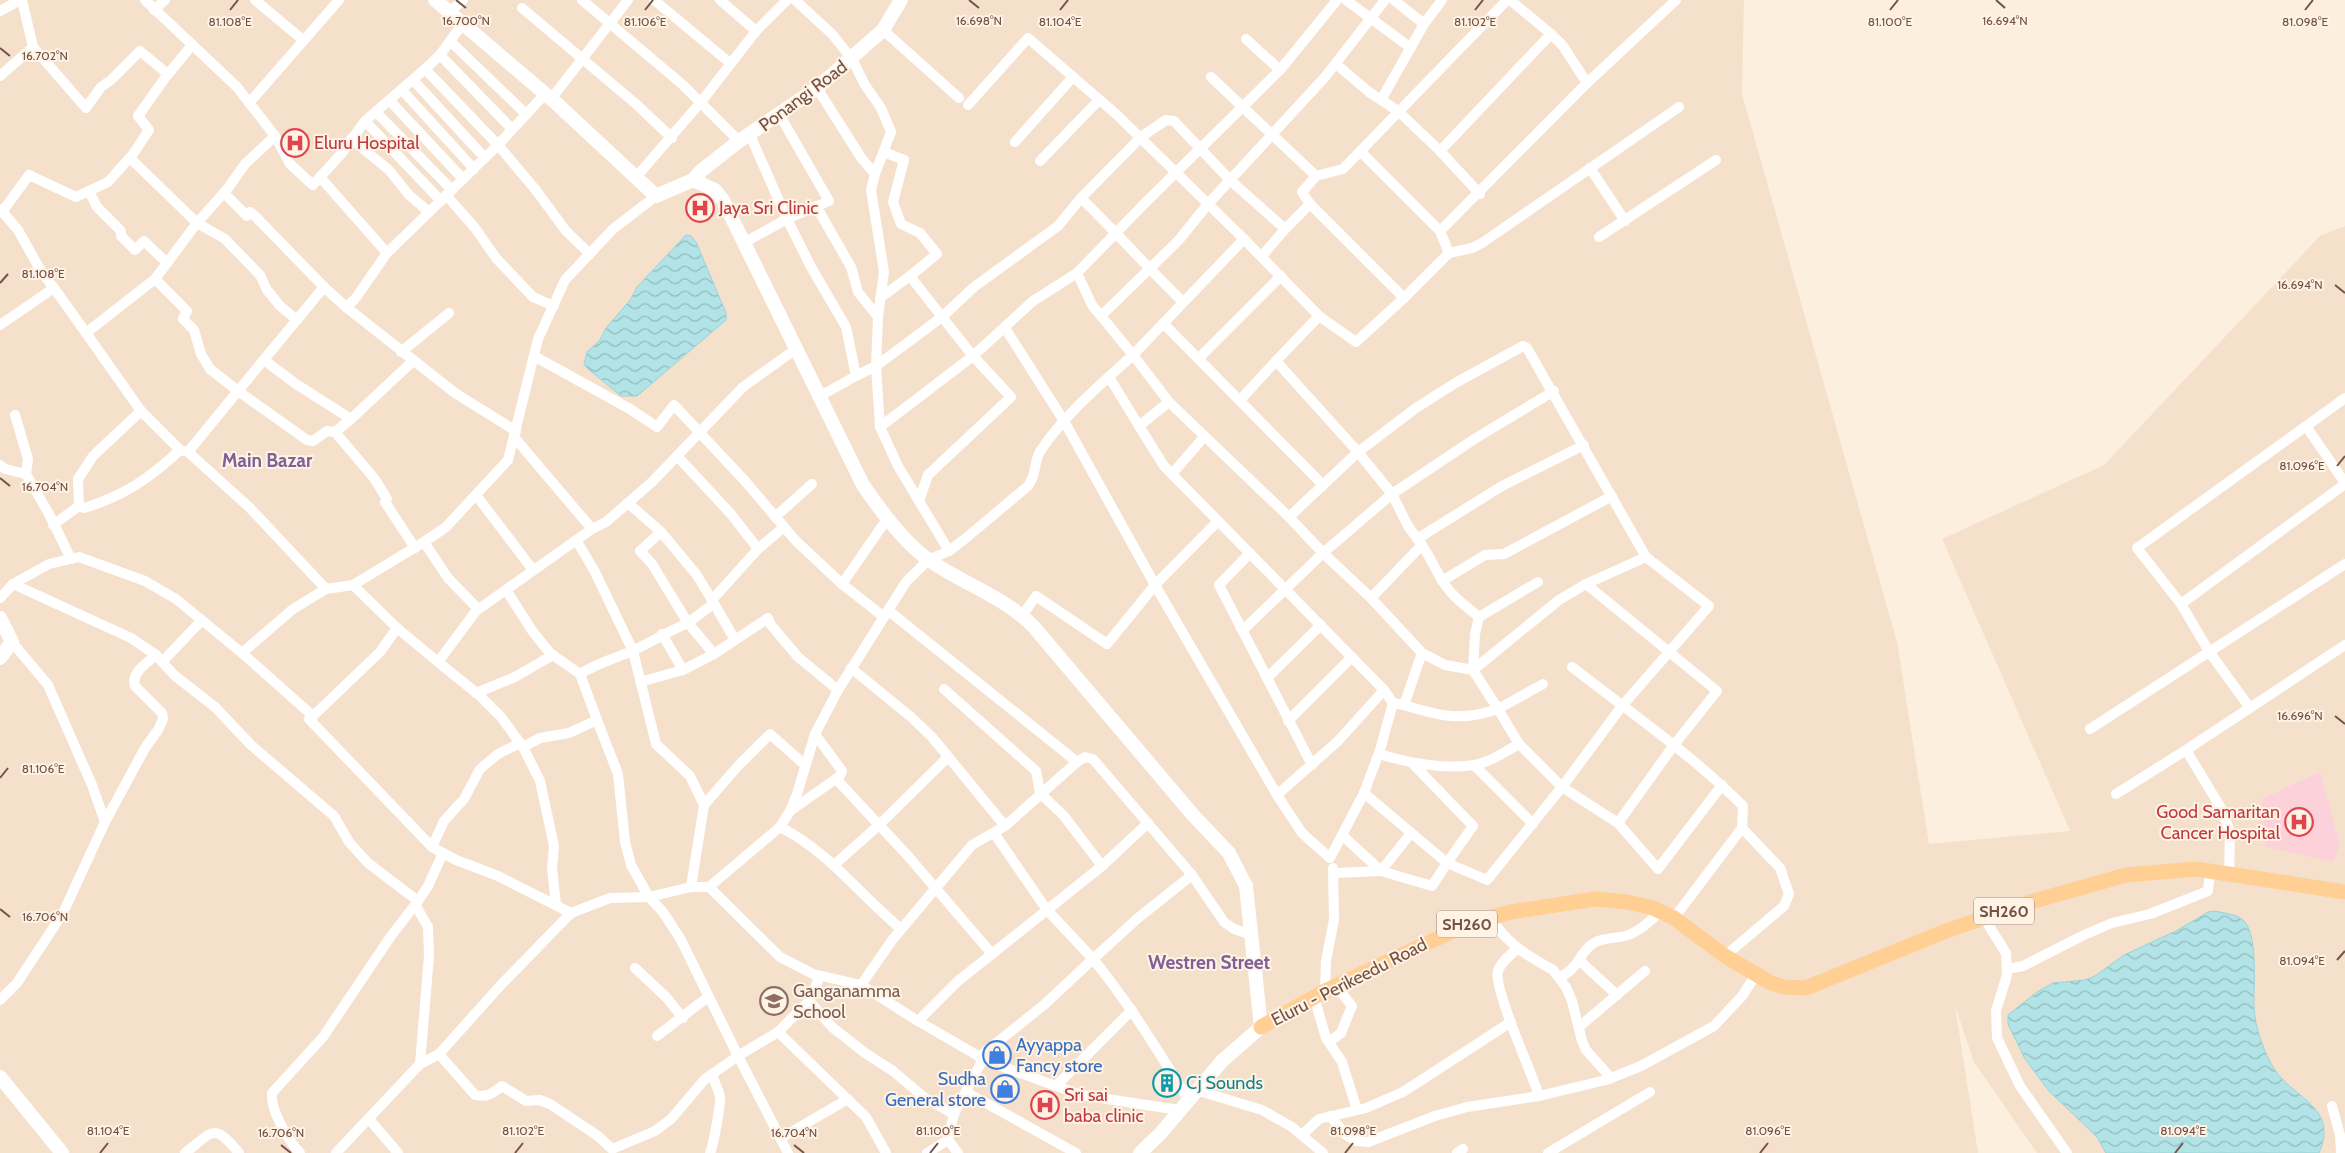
<svg xmlns="http://www.w3.org/2000/svg" width="2345" height="1153" viewBox="0 0 2345 1153" font-family="Cabin,sans-serif">
<style>
.residential{fill:#f5e0cc}
.medical{fill:#fcd1d9}
.water{fill:url(#water-waves);stroke:#98d4da}
.lines{fill:none;stroke-linecap:round;stroke-linejoin:round}
.street{stroke:#fff;stroke-width:10}
.secondary{stroke:#fff;stroke-width:14}
.primary{stroke:#ffcf93;stroke-width:15}
.ticks{fill:none;stroke:#745245;stroke-width:2}
.labels{text-anchor:middle;dominant-baseline:central;stroke-width:4;stroke-linejoin:round;paint-order:stroke}
.shield{fill:#fff3e5;stroke:#9e8275;stroke-width:1}
.shield-label{font-size:16px;font-weight:bold;fill:#745245}
.street-label{font-size:18px;fill:#745245;stroke:#fff3e5}
.health-label{font-size:18px;fill:#be3a42;stroke:#fff3e5;text-anchor:start}
.education-label{font-size:18px;fill:#785e54;stroke:#fff3e5;text-anchor:start}
.shop-label{font-size:18px;fill:#366cbe;stroke:#fff3e5;text-anchor:start}
.culture-label{font-size:18px;fill:#0d838f;stroke:#fff3e5;text-anchor:start}
.neighbourhood-label{font-size:19px;font-weight:bold;fill:#816098;stroke:#fff3e5}
.ticks-label{font-size:12px;text-anchor:middle;fill:#745245;stroke:#fff3e5;stroke-width:4;stroke-linejoin:round;paint-order:stroke}
</style>
<defs>
<pattern id="water-waves" width="16" height="10" patternUnits="userSpaceOnUse" patternTransform="scale(1.25)"><rect width="16" height="10" fill="#b2e3e7"/><path d="M0 5q4-4 8 0t8 0" fill="none" stroke="#95bbbd"/></pattern>
</defs>
<rect width="100%" height="100%" fill="#fdefde"/>
<path class="residential" d="M0,0H1744L1742,94L1897,642L1929,844L2070,831L1942,539L2104,465L2320,236L2345,226V1153H2037L1974,1062L1955,1006L1978,1153H0Z"/>
<path class="medical" d="M2320,772L2340,845L2333,862L2266,847L2262,799Z"/>
<g class="water">
<path d="M686,235L691,236L696,242L726,313V320L637,396H621L587,368L584,364L587,352L600,340L606,328L631,299L637,287Z"/>
<path d="M2214,911C2224,913 2236,914 2243,920C2259,934 2253,989 2254,1009C2255,1021 2259,1036 2263,1046C2267,1056 2271,1065 2277,1073C2298,1100 2338,1109 2319,1153H2106L2097,1137L2049,1091L2025,1059L2008,1024V1015L2037,992L2053,983L2085,980L2095,976L2124,955L2176,931L2208,912Z"/>
</g>
<g class="lines">
<g class="street">
<path d="M145,0L237,87L275,136L290,164L313,185L320,177L387,253L355,299L346,307L324,287L238,391L210,369L201,354L194,330L183,319L187,311L155,279"/>
<path d="M255,0L303,40"/>
<path d="M582,0L683,85L739,141"/>
<path d="M654,0L730,63"/>
<path d="M720,0L756,31"/>
<path d="M795,0L832,34L852,59L865,85L881,108L891,132L875,174L862,159L817,88"/>
<path d="M1346,0L1411,48"/>
<path d="M1394,0L1424,24"/>
<path d="M522,8L636,104L672,138"/>
<path d="M154,10L165,0"/>
<path d="M0,11L20,0"/>
<path d="M450,12L463,0"/>
<path d="M463,23L440,55L512,129"/>
<path d="M883,30L959,98"/>
<path d="M1246,39L1280,70"/>
<path d="M450,41L526,114"/>
<path d="M33,47L86,108L101,87L111,80L140,51L168,74"/>
<path d="M1336,64L1369,92L1398,111L1440,151L1480,194"/>
<path d="M425,69L440,55"/>
<path d="M0,76L33,47L22,0"/>
<path d="M1211,77L1316,176L1302,192L1310,204L1285,229"/>
<path d="M414,81L485,158"/>
<path d="M1587,83L1676,0"/>
<path d="M402,90L474,169"/>
<path d="M551,99L628,0"/>
<path d="M1381,100L1424,24L1442,0"/>
<path d="M390,101L463,179"/>
<path d="M249,103L339,0"/>
<path d="M968,105L1028,38L1116,114L1244,239L1133,355L1092,305L1077,273"/>
<path d="M376,112L452,190"/>
<path d="M779,114L829,201L787,219L811,267L846,327L856,376L876,366L878,317L858,292L851,267L816,206"/>
<path d="M365,121L441,201"/>
<path d="M351,139L389,170L409,195L429,212"/>
<path d="M1015,142L1073,77"/>
<path d="M1440,151L1551,34"/>
<path d="M884,152L904,160L893,202L901,224L920,233L937,254L910,276L942,317L876,366L880,427L898,466L949,551"/>
<path d="M1361,152L1440,231"/>
<path d="M130,158L197,223L228,188L245,164L275,136"/>
<path d="M1040,161L1099,100"/>
<path d="M1590,168L1625,221"/>
<path d="M875,174L871,190L884,272L878,317"/>
<path d="M637,176L701,102L756,31L787,0"/>
<path d="M1316,176L1343,169L1507,0"/>
<path d="M320,177L342,153L365,121L425,69L498,145L535,189L566,231L590,254"/>
<path d="M89,191L97,207L121,231V236L135,250L144,241L167,263"/>
<path d="M224,193L247,216L250,212L255,216L324,287"/>
<path d="M446,195L475,228L496,258L533,297L554,306"/>
<path d="M1310,204L1404,298L1356,342L1319,316"/>
<path d="M0,209L18,230L42,273L54,288L0,325"/>
<path d="M2,212L29,175L76,197L108,182L133,154L149,130L138,116L165,78L192,45"/>
<path d="M1599,237L1716,160"/>
<path d="M1244,239L1319,316L1276,361"/>
<path d="M745,242L787,219L750,135"/>
<path d="M387,253L498,145L545,94"/>
<path d="M1449,253L1472,248L1482,243L1679,107"/>
<path d="M54,288L86,333L155,279L197,223L225,239L260,275L267,290L280,306L297,320"/>
<path d="M880,298L910,276"/>
<path d="M1404,298L1449,253L1440,231L1587,83L1563,46L1551,34L1510,0"/>
<path d="M1183,302C1148,268 1116,232 1081,198L1141,137L1166,120L1174,121L1230,180L1285,229L1262,256"/>
<path d="M346,307L455,393L516,431"/>
<path d="M1101,316L1178,241L1208,204L1325,77L1385,0"/>
<path d="M1163,323L1323,485L1289,517"/>
<path d="M1005,328L1064,421L1155,585L1107,644L1036,596L1022,616"/>
<path d="M86,333L141,411L180,450L188,452L238,391L307,440L313,441L327,431L335,432L374,478L387,499L385,502L415,548"/>
<path d="M401,352L449,313"/>
<path d="M534,356L630,409L657,427L674,405L745,481L796,541L842,584L884,617"/>
<path d="M1199,358L1281,276"/>
<path d="M264,360L296,384L351,419L335,432"/>
<path d="M1109,377L1139,426L1169,402"/>
<path d="M820,396L856,376"/>
<path d="M1240,400L1276,361L1358,452L1323,485"/>
<path d="M141,411L93,456L78,479L79,506L84,508C124,496 150,478 180,450"/>
<path d="M15,415L28,459L26,474L49,514L71,559"/>
<path d="M351,419L413,361"/>
<path d="M1139,426L1164,466L1384,690L1393,703L1404,705L1422,653"/>
<path d="M2306,426L2345,483"/>
<path d="M880,427L973,356L942,317L974,287L1058,226L1081,198"/>
<path d="M514,437L592,529"/>
<path d="M678,457L731,514L758,549"/>
<path d="M0,465L5,469L26,474"/>
<path d="M1172,474L1204,437"/>
<path d="M476,495L533,570"/>
<path d="M919,501L928,475L1011,397L973,356L1033,301L1077,273L1145,203L1280,70L1337,0"/>
<path d="M775,517L812,484"/>
<path d="M1218,521L1155,585L1277,795L1338,741L1384,690"/>
<path d="M53,525L79,506"/>
<path d="M661,532L696,574L712,600"/>
<path d="M1417,539L1502,486L1584,445"/>
<path d="M576,540L594,570L633,651L656,744L690,776L704,805L691,887"/>
<path d="M424,542L448,578L478,609"/>
<path d="M1422,545C1430,557 1435,569 1442,580C1450,595 1466,606 1479,617"/>
<path d="M1250,553L1219,585L1312,765"/>
<path d="M1442,581L1485,555L1504,554L1612,496"/>
<path d="M13,584L131,638L156,655L174,675L215,707L251,745L334,816L349,842L368,863L418,901L428,886L443,853"/>
<path d="M842,584L887,519"/>
<path d="M1586,584L1717,691L1674,745L1618,823"/>
<path d="M326,589L353,585L424,542L446,527L508,460L538,339L565,280L613,229L656,196"/>
<path d="M506,590L533,632L550,653L580,674L597,720"/>
<path d="M0,598L13,584L49,564L79,557L145,581L176,599L242,653L293,609L326,589L250,508L188,452"/>
<path d="M1371,598L1422,545L1408,526L1392,494L1358,452L1416,408L1457,382L1523,346L1527,348L1646,557"/>
<path d="M2181,604L2345,484"/>
<path d="M1240,627L1243,630L1323,553L1371,598L1422,653L1445,665L1473,670L1559,600L1586,584L1646,557L1709,606L1622,706L1562,787L1618,823L1658,869L1722,785"/>
<path d="M397,628L438,662L476,611L592,529L606,522L652,482L743,387L796,349"/>
<path d="M662,634L683,670"/>
<path d="M735,640L712,600L758,549L784,527"/>
<path d="M12,642L48,685L92,785L105,822"/>
<path d="M242,653L313,716L380,652L397,628L353,585"/>
<path d="M714,654L768,618L771,625L798,657L838,690"/>
<path d="M162,662L202,620"/>
<path d="M438,662L479,695L501,717L523,747L540,738L569,733L597,720L618,774L625,842L631,865L649,897L663,912L681,940L738,1056L705,1079L671,1119L655,1131L612,1149L598,1136L550,1104L540,1100L526,1101L502,1086C493,1093 487,1098 475,1095L439,1054"/>
<path d="M1572,667C1630,712 1691,754 1743,806L1742,828L1674,918"/>
<path d="M851,668L911,717L932,737L1005,826L1077,762L889,611"/>
<path d="M580,674C597,663 614,659 632,651C651,642 669,631 688,623L652,564L640,551L661,532L628,503"/>
<path d="M1267,678L1321,625"/>
<path d="M640,682L683,670L714,654L688,623L713,604"/>
<path d="M944,689L1036,771L1040,793L1064,816L1102,866L1047,910L1093,959L1138,918L1192,875"/>
<path d="M476,693L515,677L553,655"/>
<path d="M1404,705C1440,716 1461,722 1498,709L1473,670L1475,634L1479,617L1538,582"/>
<path d="M2250,708L2210,653L2181,604L2137,548L2345,398"/>
<path d="M313,716L309,719L432,847L456,860L498,876L571,913"/>
<path d="M1288,721L1352,657"/>
<path d="M2090,729L2345,564"/>
<path d="M523,747L540,781L554,846L552,868L556,905"/>
<path d="M2186,750L2221,808L2230,832L2229,874"/>
<path d="M1379,754C1409,763 1442,770 1474,765C1490,762 1505,752 1519,744L1498,709L1543,684"/>
<path d="M1077,762L1085,757L1093,759L1192,875L1224,922L1234,929L1252,935"/>
<path d="M1413,764L1473,826L1447,863L1487,880L1562,787L1519,744"/>
<path d="M1474,765L1533,824"/>
<path d="M837,780L908,856L992,954L958,981L918,1021L861,985"/>
<path d="M2116,794L2186,750L2345,645"/>
<path d="M1277,795L1302,833L1330,858L1364,793L1380,750L1393,703"/>
<path d="M704,805L738,766L770,734L805,765"/>
<path d="M790,811L840,776L842,771L815,734"/>
<path d="M780,827C828,851 860,895 901,929"/>
<path d="M1342,835L1381,871L1411,833"/>
<path d="M432,847L444,821L464,799L480,769L498,754L520,743"/>
<path d="M834,865L879,825L948,757"/>
<path d="M1102,866L1148,823"/>
<path d="M1335,873L1381,871L1432,886L1447,863L1364,793"/>
<path d="M709,887L780,957L813,974L861,985L893,939L972,845L1005,826"/>
<path d="M416,906L428,927L429,956L420,1064"/>
<path d="M1491,917C1504,942 1529,957 1553,970L1566,987L1572,1001L1582,1041L1586,1050L1611,1078"/>
<path d="M1984,918L2006,953L2007,975L1996,1011L1997,1038L2020,1086L2067,1153"/>
<path d="M1518,948C1511,954 1501,962 1498,971C1493,988 1532,1073 1539,1096"/>
<path d="M992,954L1047,910L994,833"/>
<path d="M1725,956L1784,906L1789,894L1780,868L1742,828"/>
<path d="M1580,961L1617,995"/>
<path d="M635,968L666,997L683,1018"/>
<path d="M2007,969L2023,966L2084,935L2112,923L2150,914L2208,891L2210,871"/>
<path d="M1559,977C1578,970 1578,955 1591,945C1601,937 1614,939 1625,936C1639,932 1650,921 1660,912"/>
<path d="M1325,991L1326,961L1334,920L1333,868"/>
<path d="M1314,997L1326,1038L1342,1062L1357,1110"/>
<path d="M0,1000L17,983L63,913L105,822L145,748L158,730L163,719L162,713L135,686C131,672 146,664 156,655"/>
<path d="M809,1001L832,1027L865,1053L893,1071L925,1098L954,1114L983,1059"/>
<path d="M918,1021L987,1061L1081,1095L1179,1110"/>
<path d="M1579,1027L1645,971"/>
<path d="M778,1032L866,1117L886,1153"/>
<path d="M657,1036L708,997"/>
<path d="M1329,1042L1341,1033L1352,1006L1336,986"/>
<path d="M979,1057L1045,1004L1093,959C1129,1003 1158,1051 1188,1099"/>
<path d="M1056,1086L1132,1010"/>
<path d="M1196,1090L1262,1110L1292,1127L1323,1153"/>
<path d="M966,1092L1076,1153"/>
<path d="M2332,1106L2340,1135L2341,1153"/>
<path d="M1330,1116L1346,1135L1356,1141L1368,1142L1435,1116L1467,1107L1539,1096L1606,1080L1641,1066L1714,1026L1743,995L1756,974"/>
<path d="M369,1119L398,1153"/>
<path d="M1302,1135L1319,1119L1366,1108L1403,1092L1511,1022"/>
<path d="M781,1138L848,1099"/>
<path d="M948,1140L958,1153"/>
<path d="M185,1153C214,1131 213,1122 239,1153"/>
<path d="M300,1153C288,1140 270,1110 272,1093L323,1037L391,936L418,901"/>
<path d="M336,1153L420,1064L439,1054L499,987L571,913L610,898L649,897L691,887H709L780,827L790,811L797,794L815,734L838,690L906,582L928,560L949,551L966,538L1028,486C1038,473 1033,461 1041,450C1065,414 1101,384 1133,355L1169,402L1289,517L1323,553L1392,494L1476,438L1554,391"/>
<path d="M710,1153C713,1147 721,1103 720,1097C719,1090 714,1082 712,1074"/>
<path d="M788,1153L738,1056L778,1032L809,1001L820,976"/>
<path d="M927,1153L948,1140L954,1114"/>
<path d="M1457,1153L1463,1149"/>
<path d="M1548,1153L1650,1092"/>
</g>
<g class="secondary">
<path d="M435,0L556,103L656,196L693,180L701,171L739,141L817,88L883,30L901,0"/>
<path d="M693,180L715,190L723,200L863,485C880,510 904,543 929,560C963,584 1003,596 1033,626L1193,815L1229,853L1246,886L1261,1027L1222,1061L1160,1134L1140,1153"/>
<path d="M0,618L12,642L0,658"/>
<path d="M0,1077L62,1153"/>
</g>
<path class="primary" d="M1261,1027L1325,991L1468,924L1511,912L1595,899L1627,902L1653,908L1674,918L1725,956L1769,982L1783,987L1806,988L1946,931L2027,903L2126,875L2196,869L2345,892"/>
</g>
<path class="ticks" d="M456,0L466,8M969,0L979,8M1996,0L2005,8M230,10L238,0M645,10L653,0M1060,10L1068,0M1475,10L1483,0M1890,10L1898,0M2305,10L2313,0M0,48L10,56M0,283L8,274M2335,285L2345,293M2337,466L2345,456M0,478L10,486M2335,716L2345,724M0,778L8,768M0,909L10,917M2337,960L2345,951M281,1145L291,1153M794,1145L804,1153M100,1153L108,1143M515,1153L523,1143M930,1153L938,1143M1345,1153L1353,1143M1760,1153L1768,1143M2175,1153L2183,1143"/>
<defs>
<symbol id="hospital-ring" viewBox="-11 -11 22 22"><circle r="9.5" fill="#fff3e5" stroke="#e0444e" stroke-width="1.5"/><path d="M-5-5h3v3.5h4V-5h3V5h-3V1.5h-4V5h-3Z" fill="#e0444e"/></symbol>
<symbol id="school-ring" viewBox="-11 -11 22 22"><circle r="9.5" fill="#fff3e5" stroke="#8d6e63" stroke-width="1.5"/><path d="M0-5L7-2L0 1L-7-2ZM-4 1L0 2.5L4 1V4Q0 6-4 4Z" fill="#8d6e63"/></symbol>
<symbol id="shop-ring" viewBox="-11 -11 22 22"><circle r="9.5" fill="#fff3e5" stroke="#3f7fe0" stroke-width="1.5"/><path d="M-5-2.5h2.3a2.7 3.5 0 0 1 5.4 0H5L5.5 6h-11ZM-1.5-2.5h3a1.5 2.3 0 0 0-3 0Z" fill="#3f7fe0"/></symbol>
<symbol id="building-ring" viewBox="-11 -11 22 22"><circle r="9.5" fill="#fff3e5" stroke="#0f9aa8" stroke-width="1.5"/><path d="M-4-6H4V6H1V3H-1V6H-4ZM-2.5-4.3h1.7v1.8h-1.7ZM.8-4.3h1.7v1.8H.8ZM-2.5-1h1.7V.8h-1.7ZM.8-1h1.7V.8H.8Z" fill="#0f9aa8"/></symbol>
</defs>
<g fill-rule="evenodd">
<use href="#hospital-ring" x="279" y="127" width="32" height="32"/>
<use href="#hospital-ring" x="684" y="192" width="32" height="32"/>
<use href="#hospital-ring" x="2283" y="806" width="32" height="32"/>
<use href="#school-ring" x="758" y="985" width="32" height="32"/>
<use href="#shop-ring" x="981" y="1039" width="32" height="32"/>
<use href="#building-ring" x="1151" y="1067" width="32" height="32"/>
<use href="#shop-ring" x="989" y="1073" width="32" height="32"/>
<use href="#hospital-ring" x="1029" y="1089" width="32" height="32"/>
</g>
<g class="labels">
<g class="shield">
<rect x="1974" y="897.5" width="60" height="27" rx="4"/>
<rect x="1437" y="910.5" width="60" height="27" rx="4"/>
</g>
<g class="shield-label">
<text x="2004" y="911">SH260</text>
<text x="1467" y="924">SH260</text>
</g>
<g class="street-label">
<text transform="translate(803 96) rotate(-37)">Ponangi Road</text>
<text transform="translate(1349 982) rotate(-27)">Eluru - Perikeedu Road</text>
</g>
<g class="health-label">
<text x="314" y="143">Eluru Hospital</text>
<text x="719" y="208">Jaya Sri Clinic</text>
<text x="2280" y="812" text-anchor="end">Good Samaritan<tspan x="2280" dy="21">Cancer Hospital</tspan></text>
<text x="1064" y="1095">Sri sai<tspan x="1064" dy="21">baba clinic</tspan></text>
</g>
<g class="education-label">
<text x="793" y="991">Ganganamma<tspan x="793" dy="21">School</tspan></text>
</g>
<g class="shop-label">
<text x="1016" y="1045">Ayyappa<tspan x="1016" dy="21">Fancy store</tspan></text>
<text x="986" y="1079" text-anchor="end">Sudha<tspan x="986" dy="21">General store</tspan></text>
</g>
<g class="culture-label">
<text x="1186" y="1083">Cj Sounds</text>
</g>
<g class="neighbourhood-label">
<text x="267" y="460">Main Bazar</text>
<text x="1209" y="962">Westren Street</text>
</g>
</g>
<g class="ticks-label">
<text x="979" y="25">16.698°N</text>
<text x="2005" y="25">16.694°N</text>
<text x="466" y="25">16.700°N</text>
<text x="230" y="26">81.108°E</text>
<text x="645" y="26">81.106°E</text>
<text x="1060" y="26">81.104°E</text>
<text x="1475" y="26">81.102°E</text>
<text x="1890" y="26">81.100°E</text>
<text x="2305" y="26">81.098°E</text>
<text x="45" y="60">16.702°N</text>
<text x="43" y="278">81.108°E</text>
<text x="2300" y="289">16.694°N</text>
<text x="2302" y="470">81.096°E</text>
<text x="45" y="491">16.704°N</text>
<text x="2300" y="720">16.696°N</text>
<text x="43" y="773">81.106°E</text>
<text x="45" y="921">16.706°N</text>
<text x="2302" y="965">81.094°E</text>
<text x="108" y="1135">81.104°E</text>
<text x="523" y="1135">81.102°E</text>
<text x="938" y="1135">81.100°E</text>
<text x="1353" y="1135">81.098°E</text>
<text x="1768" y="1135">81.096°E</text>
<text x="2183" y="1135">81.094°E</text>
<text x="281" y="1137">16.706°N</text>
<text x="794" y="1137">16.704°N</text>
</g>
</svg>
